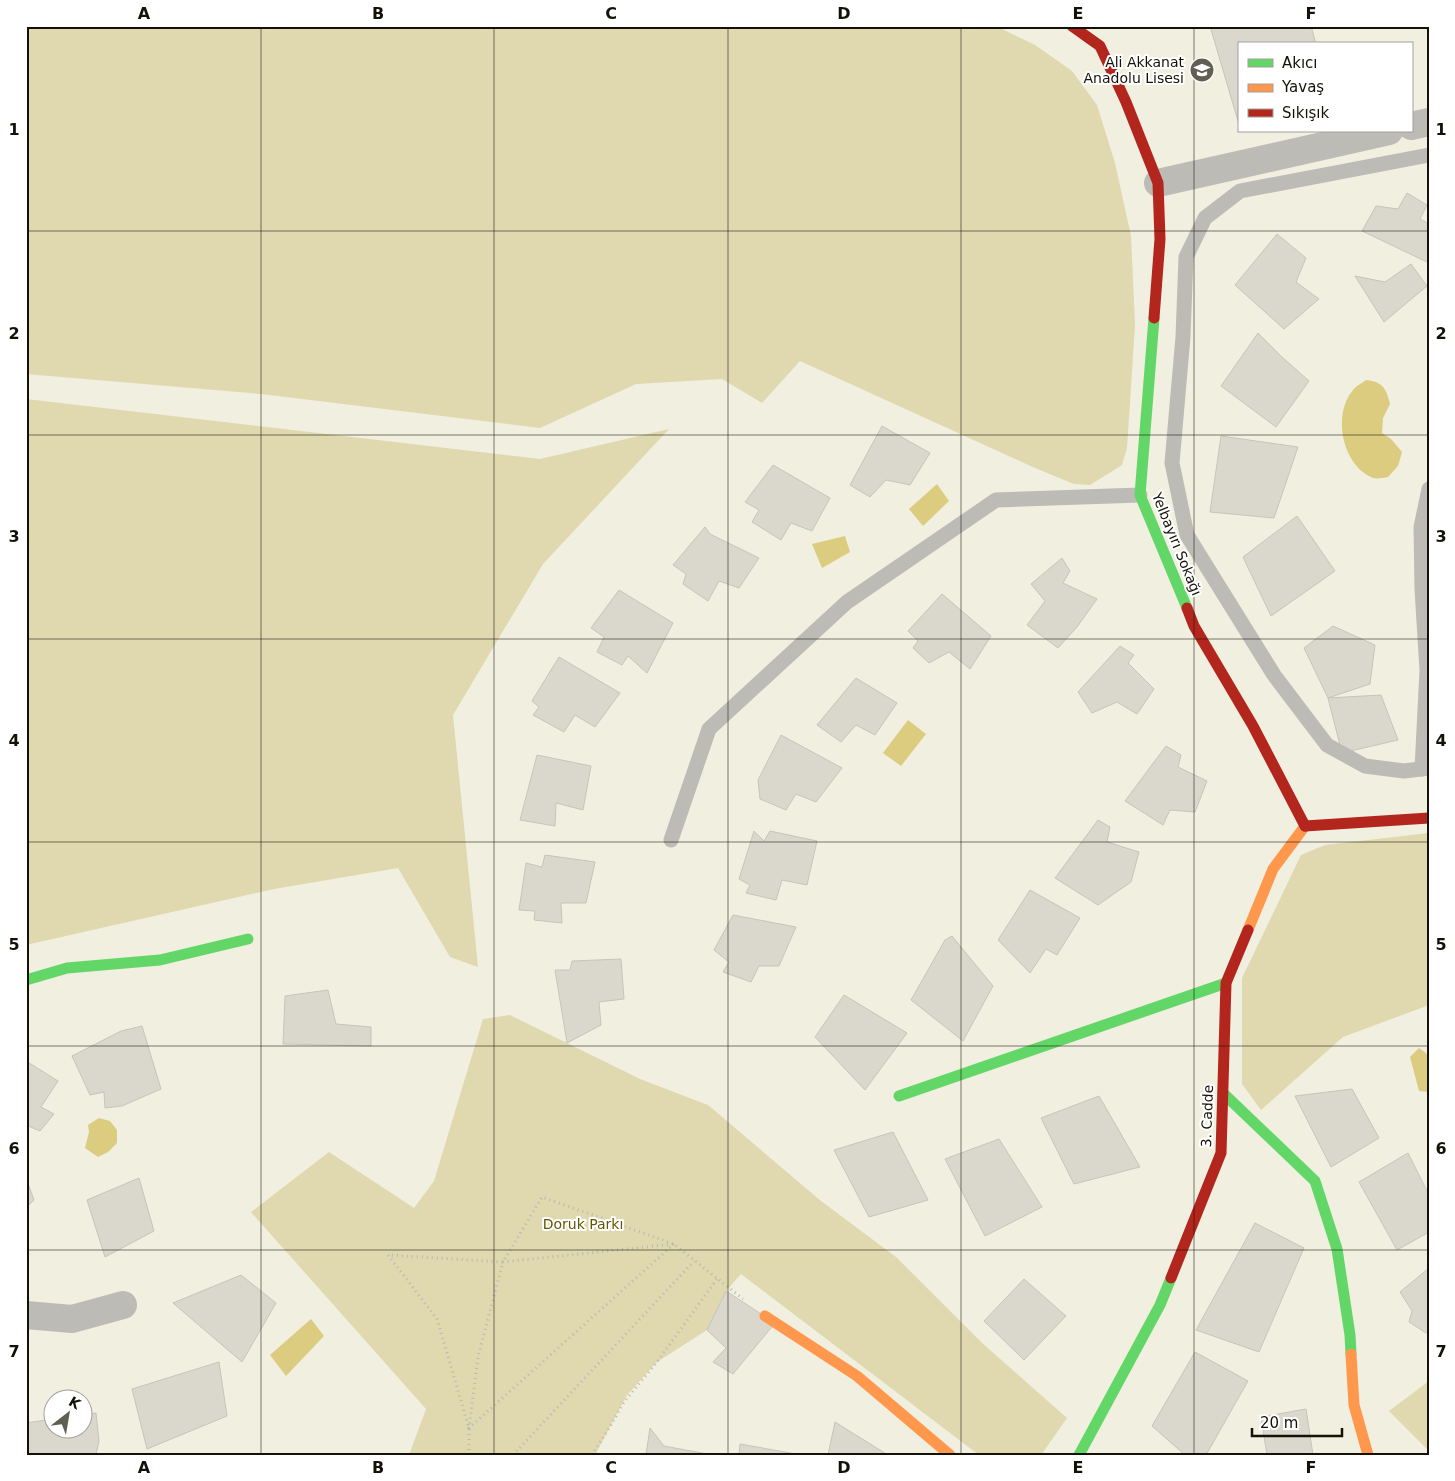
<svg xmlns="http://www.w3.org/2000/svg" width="1455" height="1481" viewBox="0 0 1455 1481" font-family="'DejaVu Sans',sans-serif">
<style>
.green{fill:#e0d8af}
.water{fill:#dbcc7f}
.building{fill:#dad8cc;stroke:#c7c5ba}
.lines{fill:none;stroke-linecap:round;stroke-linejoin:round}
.path{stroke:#bab8b0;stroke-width:3;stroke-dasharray:1 4;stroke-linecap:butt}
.lane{stroke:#bcbbb6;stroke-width:15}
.street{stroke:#bcbbb6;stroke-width:28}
.fast{stroke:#63d668;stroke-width:11}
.slow{stroke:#ff974d;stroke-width:11}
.jam{stroke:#b3261e;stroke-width:11}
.grid{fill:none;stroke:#141208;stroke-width:1;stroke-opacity:0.55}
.labels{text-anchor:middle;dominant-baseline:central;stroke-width:4;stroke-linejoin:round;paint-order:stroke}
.poi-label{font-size:14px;fill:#141208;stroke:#fff;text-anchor:end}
.street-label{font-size:14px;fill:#141208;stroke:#fff}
.park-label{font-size:14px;fill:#635501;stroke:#fff}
.neatline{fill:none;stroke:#141208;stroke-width:2}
.grid-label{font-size:16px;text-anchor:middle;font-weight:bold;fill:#141208}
</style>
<rect width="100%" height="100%" fill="#f1efe0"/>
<g class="green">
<path d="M26,26H996L1035,45L1072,71L1097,105L1115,163L1131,236L1135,325L1127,448L1122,465L1090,485L1074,484L1035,468L800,361L762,403L722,379L636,384L540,428L261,394L26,374Z"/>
<path d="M26,399L540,459L669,429L543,564L453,715L478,967L450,957L398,868L274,889L26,945Z"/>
<path d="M1429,833V1005L1343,1037L1261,1110L1242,1084V978L1301,855L1325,845Z"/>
<path d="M510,1015L640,1079L708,1105L821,1201L896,1257L982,1343L1067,1418L1041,1455H979L741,1274L726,1291L707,1330L657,1362L627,1395L595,1455H409L426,1409L251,1212L329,1152L414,1208L434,1181L483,1019Z"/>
<path d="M1429,1381V1451L1389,1411Z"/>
</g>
<g class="water">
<path d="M1366,380C1383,382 1386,388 1390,404L1383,418L1382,433L1391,439L1402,452L1398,466L1388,477C1383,478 1377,479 1373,478C1342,466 1332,414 1353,390C1356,386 1362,383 1366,380Z"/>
<path d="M937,484L949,501L923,526L909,509Z"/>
<path d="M845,536L850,552L822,568L812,544Z"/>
<path d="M908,720L926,734L901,766L883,753Z"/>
<path d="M1419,1048L1426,1053L1429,1059V1092L1419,1091L1410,1057Z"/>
<path d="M99,1118L110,1121L117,1130V1143L108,1152L98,1157L85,1148L89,1132L88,1125Z"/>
<path d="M311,1319L324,1336L286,1376L270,1355Z"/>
</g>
<g class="building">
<path d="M1210,26H1311L1316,44H1239L1238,121Z"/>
<path d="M1407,193L1427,205L1420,219L1429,224V263L1362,231L1376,206L1398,209Z"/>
<path d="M1277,234L1306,258L1296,282L1319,299L1284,329L1235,285Z"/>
<path d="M1411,264L1427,286L1384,322L1355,276L1385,282Z"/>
<path d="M1258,333L1282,357L1309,381L1276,427L1221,386Z"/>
<path d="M882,426L930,453L910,485L886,480L870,497L850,485Z"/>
<path d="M1221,436L1298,447L1274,518L1210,512Z"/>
<path d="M773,465L830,498L812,531L791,523L781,540L752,522L759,510L745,502Z"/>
<path d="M1297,516L1335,571L1271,616L1243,557Z"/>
<path d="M705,527L710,534L759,558L739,588L719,581L708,601L683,584L686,574L673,565Z"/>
<path d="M1062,558L1070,571L1063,583L1097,599L1077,627L1058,648L1027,625L1045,601L1031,584Z"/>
<path d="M619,590L673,623L647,673L628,656L622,665L597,652L604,637L591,628Z"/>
<path d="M942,594L991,636L970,669L949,652L929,663L913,648L918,641L908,631Z"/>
<path d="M1333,626L1375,645L1370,684L1328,698L1304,648Z"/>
<path d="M1120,646L1134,655L1128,663L1154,689L1137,714L1117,702L1092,713L1078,692Z"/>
<path d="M559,657L620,693L595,727L575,715L564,732L533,715L539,707L532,701Z"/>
<path d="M856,678L897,703L875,735L856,725L841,742L817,725Z"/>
<path d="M1381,695L1398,740L1342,753L1328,698Z"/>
<path d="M781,735L842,768L816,802L796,794L786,810L760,799L758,780Z"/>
<path d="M1166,746L1181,755L1178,767L1207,781L1195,812L1170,810L1163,825L1125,801Z"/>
<path d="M537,755L591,766L583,810L556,803L555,826L520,820Z"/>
<path d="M1098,820L1110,827L1107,842L1139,852L1131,882L1098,905L1055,878Z"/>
<path d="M754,831L764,841L770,831L817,841L807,885L782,880L776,900L746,893L750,885L739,879Z"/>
<path d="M545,855L595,862L586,903H561L562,923L534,920L535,911L519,910L526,863L542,867Z"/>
<path d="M1030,890L1080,918L1057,955L1046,949L1030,973L998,940Z"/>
<path d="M733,915L796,927L779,966H759L751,982L723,972L729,962L714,950Z"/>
<path d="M952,936L993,986L963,1041L911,1000L945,940Z"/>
<path d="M621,959L624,999L599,1002L601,1025L567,1043L555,970H570L572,961Z"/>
<path d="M328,990L336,1024L371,1027V1046L283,1044L285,996Z"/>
<path d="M844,995L907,1033L865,1090L815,1037Z"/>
<path d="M142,1026L161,1089L122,1106L105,1108L104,1092L90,1095L72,1056L121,1031Z"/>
<path d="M26,1061L58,1081L41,1107L54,1114L40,1131L26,1125Z"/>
<path d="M1352,1089L1379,1138L1331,1167L1295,1096Z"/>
<path d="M1099,1096L1140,1167L1074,1184L1041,1118Z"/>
<path d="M893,1132L928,1200L869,1217L834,1150Z"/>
<path d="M999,1139L1042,1207L985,1236L945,1159Z"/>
<path d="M1408,1153L1429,1195V1232L1397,1250L1359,1182Z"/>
<path d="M26,1178L34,1200L26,1208Z"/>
<path d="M139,1178L154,1231L105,1257L87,1200Z"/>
<path d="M1255,1223L1304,1248L1259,1352L1196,1330Z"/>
<path d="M1429,1268V1331L1426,1333L1409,1322L1412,1311L1400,1292Z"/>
<path d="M241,1275L276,1303L242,1362L173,1303Z"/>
<path d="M1024,1279L1066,1316L1024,1360L984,1321Z"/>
<path d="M726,1291L775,1323L733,1374L713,1362L726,1348L707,1330Z"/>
<path d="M1195,1352L1248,1381L1206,1455H1185L1152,1426Z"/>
<path d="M219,1362L227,1416L147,1449L132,1389Z"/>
<path d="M1306,1409L1313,1455H1267L1261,1417Z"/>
<path d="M96,1413L99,1441L96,1455H26V1423L52,1419V1428H82V1415Z"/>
<path d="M835,1422L888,1455H828Z"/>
<path d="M650,1428L664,1446L713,1455H646Z"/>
<path d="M740,1444L796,1454V1455H739Z"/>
</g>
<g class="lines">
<g class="path">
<path d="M674,1244L469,1428L478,1357L503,1262Z"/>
<path d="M469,1455V1428L437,1319L388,1255L503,1262L542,1197L674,1244L743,1299"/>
<path d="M513,1455L694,1261"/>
<path d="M592,1455L611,1425L624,1402L657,1362L717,1279"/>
</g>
<g class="lane">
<path d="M1429,155L1240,191L1205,218L1186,257L1183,337L1172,463L1187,535L1274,675L1327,745L1365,766L1404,771L1429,768"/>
<path d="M1422,769L1427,670L1422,589L1421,527L1429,489"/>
<path d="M671,840L709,729L847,602L996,500L1140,495"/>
</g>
<g class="street">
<path d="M1411,126L1429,122"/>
<path d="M1158,183L1389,131"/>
<path d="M26,1315L72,1319L123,1305"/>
</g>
<g class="fast">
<path d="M1154,318L1140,495L1187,608"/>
<path d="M26,980L67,968L160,960L248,939"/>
<path d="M1223,1093L1315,1181L1337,1249L1350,1335L1351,1354"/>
<path d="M899,1096L1226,983"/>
<path d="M1079,1455L1160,1305L1171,1278"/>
</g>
<g class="slow">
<path d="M1248,930L1273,869L1305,826"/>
<path d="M765,1316L857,1376L950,1455"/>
<path d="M1351,1354L1354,1405L1368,1455"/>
</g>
<g class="jam">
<path d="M1072,26L1100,46L1126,102L1158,183L1160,239L1154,318"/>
<path d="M1187,608L1194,626L1253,726L1305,826"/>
<path d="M1305,826L1429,818"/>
<path d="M1171,1278L1221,1153L1226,983L1248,930"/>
</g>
</g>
<path class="grid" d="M261,26V1455M494,26V1455M728,26V1455M961,26V1455M1194,26V1455M26,231H1429M26,435H1429M26,639H1429M26,842H1429M26,1046H1429M26,1250H1429"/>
<defs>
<symbol id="school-disc" viewBox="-11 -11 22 22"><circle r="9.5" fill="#615f54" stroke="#fff"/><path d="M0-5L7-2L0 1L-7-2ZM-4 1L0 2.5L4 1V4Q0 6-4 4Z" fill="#fff"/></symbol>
</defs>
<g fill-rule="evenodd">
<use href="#school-disc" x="1188" y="56" width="28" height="28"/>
</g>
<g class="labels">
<g class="poi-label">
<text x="1184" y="62">Ali Akkanat<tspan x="1184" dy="16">Anadolu Lisesi</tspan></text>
</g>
<g class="street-label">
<text transform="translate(1177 544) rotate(68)">Yelbayırı Sokağı</text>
<text transform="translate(1207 1116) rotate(-88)">3. Cadde</text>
</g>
<g class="park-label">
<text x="583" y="1224">Doruk Parkı</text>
</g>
</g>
<rect width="1455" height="1481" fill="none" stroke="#ffffff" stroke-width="55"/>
<rect x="1238" y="42" width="175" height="90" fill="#ffffff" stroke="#a1a09c"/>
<rect x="1248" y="59" width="25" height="8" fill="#63d668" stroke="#a1a09c"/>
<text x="1282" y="68" font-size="15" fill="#141208">Akıcı</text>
<rect x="1248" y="84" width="25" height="8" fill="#ff974d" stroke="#a1a09c"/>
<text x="1282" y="92" font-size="15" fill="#141208">Yavaş</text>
<rect x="1248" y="109" width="25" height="8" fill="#b3261e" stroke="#a1a09c"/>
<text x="1282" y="118" font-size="15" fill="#141208">Sıkışık</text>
<g transform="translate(68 1414) rotate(31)"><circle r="24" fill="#ffffff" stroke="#a1a09c"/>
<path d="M0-4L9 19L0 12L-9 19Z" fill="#615f54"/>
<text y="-8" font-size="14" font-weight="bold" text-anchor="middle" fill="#141208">K</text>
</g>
<path d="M1252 1428v8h90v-8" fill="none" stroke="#141208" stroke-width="2.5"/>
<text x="1260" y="1428" font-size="15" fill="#141208" stroke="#ffffff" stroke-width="4" paint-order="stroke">20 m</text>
<rect x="28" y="28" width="1400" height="1426" class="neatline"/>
<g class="grid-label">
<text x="144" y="19">A</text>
<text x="378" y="19">B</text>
<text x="611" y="19">C</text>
<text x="844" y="19">D</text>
<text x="1078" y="19">E</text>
<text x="1311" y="19">F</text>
<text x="14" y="135">1</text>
<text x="1441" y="135">1</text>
<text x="14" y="339">2</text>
<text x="1441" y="339">2</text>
<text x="14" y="542">3</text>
<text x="1441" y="542">3</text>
<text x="14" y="746">4</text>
<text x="1441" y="746">4</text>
<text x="14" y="950">5</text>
<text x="1441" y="950">5</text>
<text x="14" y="1154">6</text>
<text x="1441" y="1154">6</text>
<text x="14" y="1357">7</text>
<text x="1441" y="1357">7</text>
<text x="144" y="1473">A</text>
<text x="378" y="1473">B</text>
<text x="611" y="1473">C</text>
<text x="844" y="1473">D</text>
<text x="1078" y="1473">E</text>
<text x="1311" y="1473">F</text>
</g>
</svg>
